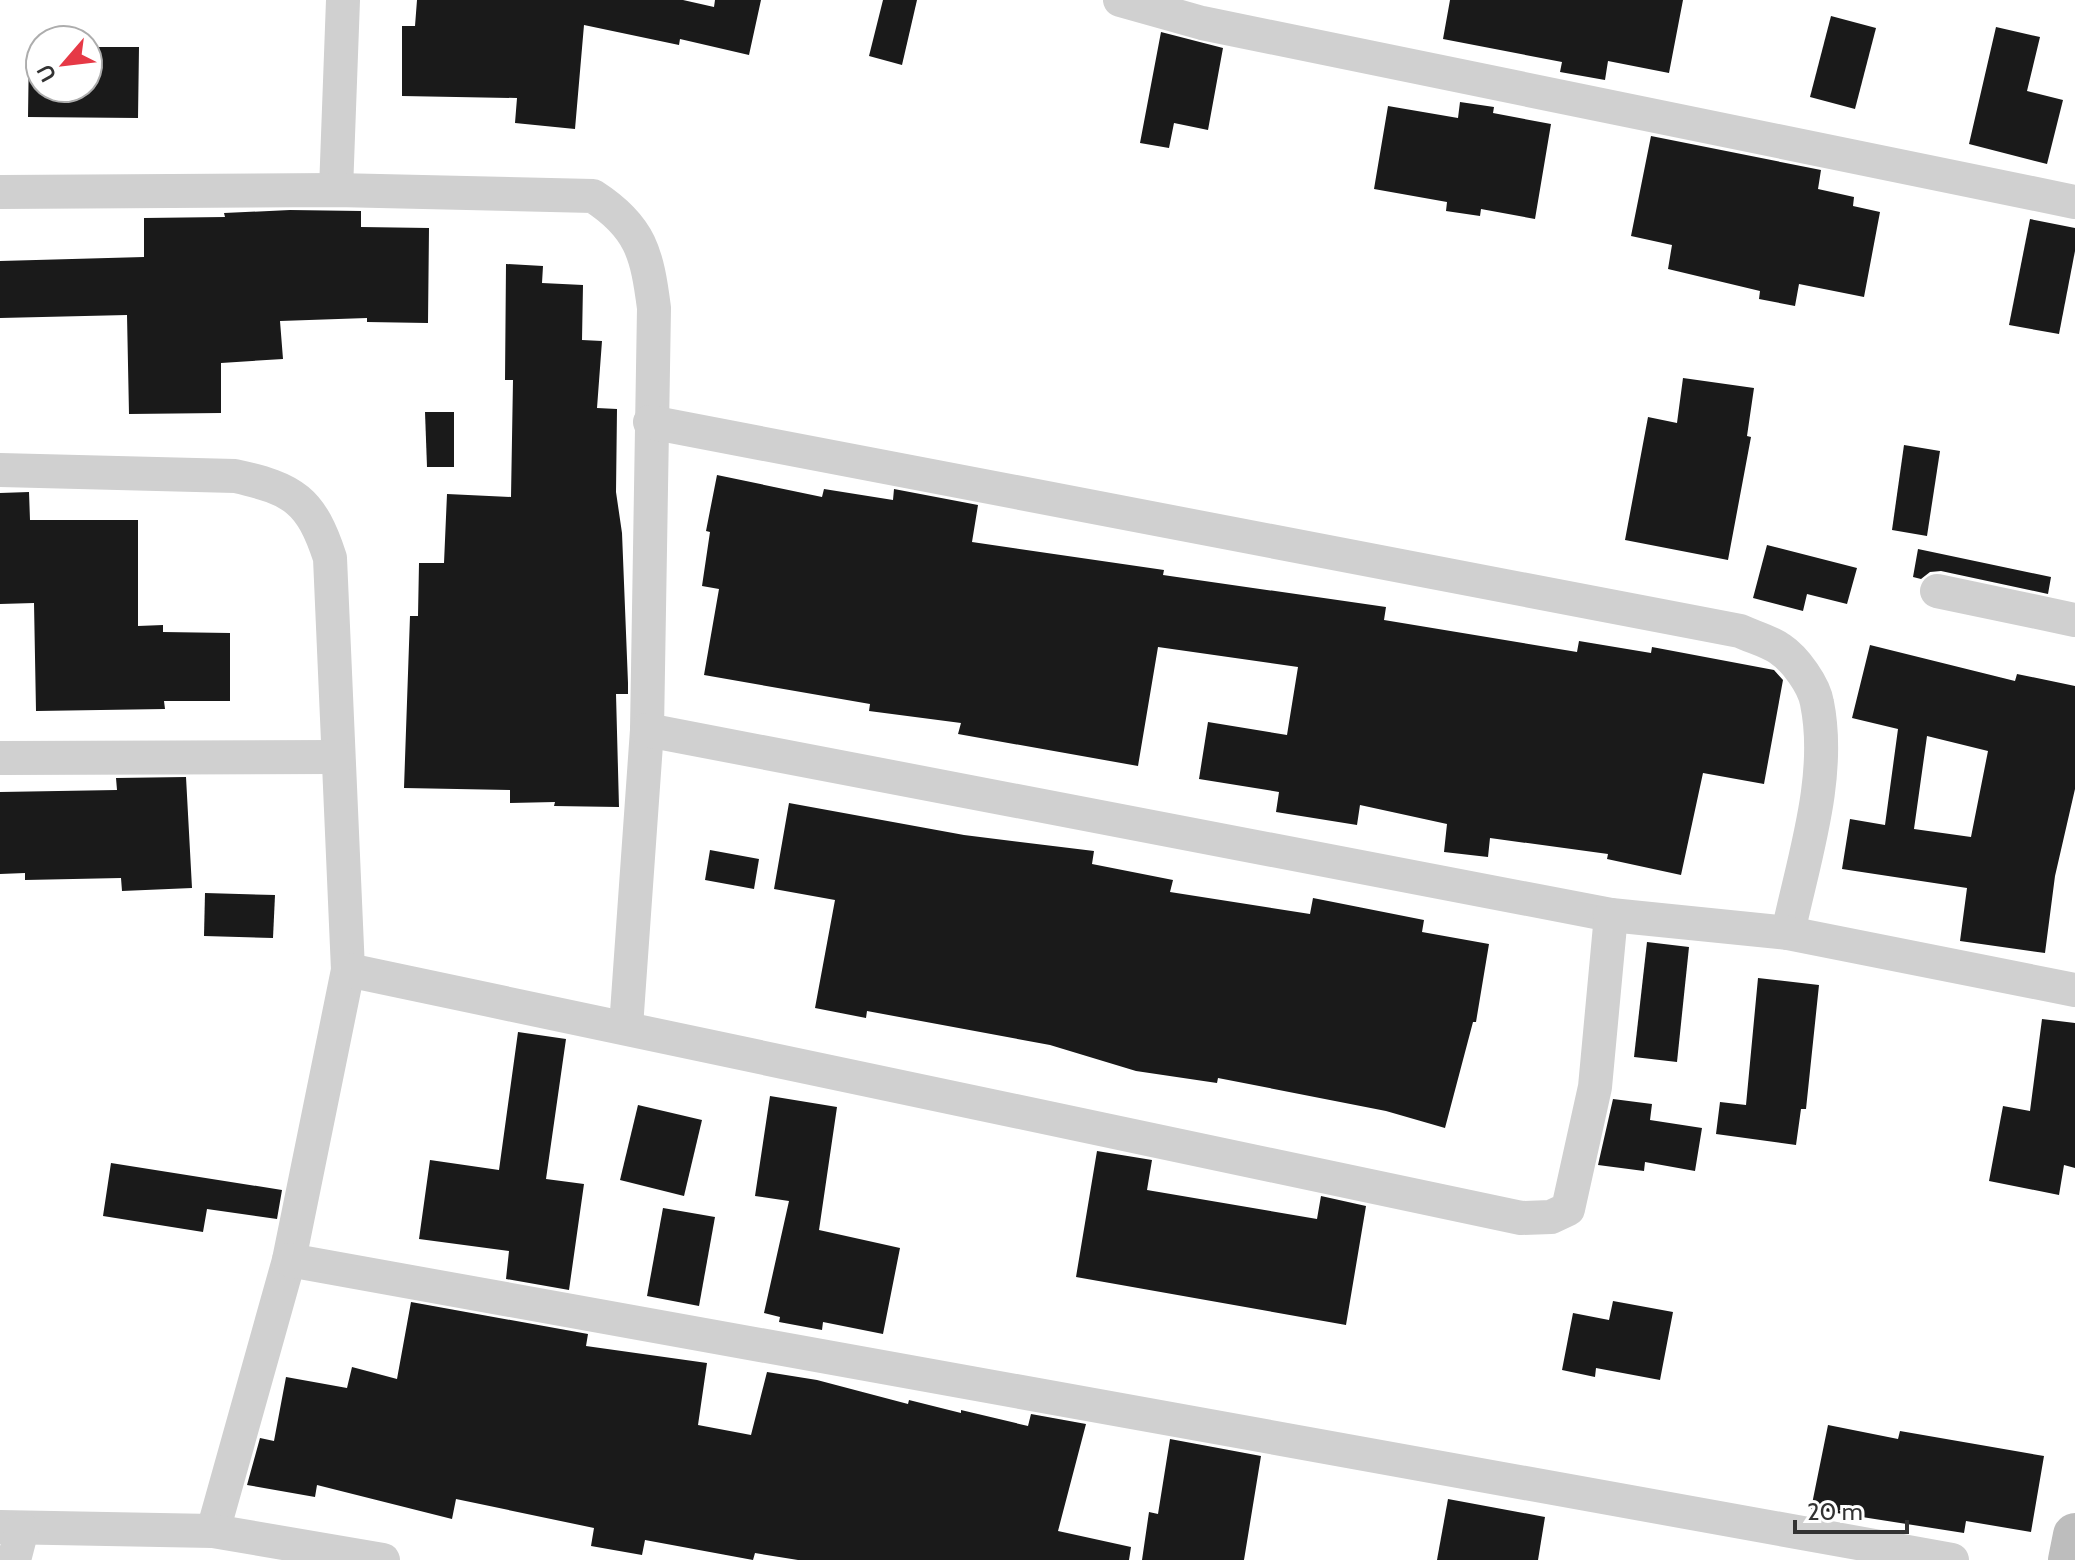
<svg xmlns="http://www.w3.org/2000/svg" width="2075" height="1560" viewBox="0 0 2075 1560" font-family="Cabin,sans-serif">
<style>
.building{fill:#1a1a1a;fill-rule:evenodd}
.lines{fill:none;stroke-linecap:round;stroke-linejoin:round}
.street{stroke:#d0d0d0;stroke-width:34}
.secondary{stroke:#bdbdbd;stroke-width:44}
</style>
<rect width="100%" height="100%" fill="#fff"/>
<g class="building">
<path d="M417,0H683L714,7L715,0H761L749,55L680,39L679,45L584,25L575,129L515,123L517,98L402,96V26H415Z"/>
<path d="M883,0H917L902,65L869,56Z"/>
<path d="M1450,0H1683L1669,73L1608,61L1605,80L1560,72L1562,62L1443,39Z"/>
<path d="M1831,16L1876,28L1855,109L1810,97Z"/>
<path d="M1996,27L2040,37L2027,91L2063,100L2047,164L1969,144Z"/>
<path d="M1161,32L1223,48L1208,130L1174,123L1169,148L1140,143Z"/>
<path d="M29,47H40V88H88V47H139L138,118L28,117Z"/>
<path d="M1460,102L1494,107L1493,113L1551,124L1535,219L1481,209L1480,216L1446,211L1447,202L1374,189L1388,106L1458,118Z"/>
<path d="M1651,136L1821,170L1818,189L1854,197L1853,206L1880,212L1864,297L1799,284L1795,306L1759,299L1760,291L1668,269L1672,245L1631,236Z"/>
<path d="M290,210L361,211V227L429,228L428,323L367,322V318L280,321L283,359L221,363V413L129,414L127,315L0,318V261L144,257V218L225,217L224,213Z"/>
<path d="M2030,219L2075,228V251L2059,334L2009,325Z"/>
<path d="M506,264L543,266L542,283L583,285L582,340L602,341L597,408L617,409L616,492L622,533L628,683V694H616L619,807L554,806L555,802L510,803V790L404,788L410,616H418L419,563H444L447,494L511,497L513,380H505Z"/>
<path d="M1683,378L1754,388L1747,436L1751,437L1728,560L1625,540L1648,417L1677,423Z"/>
<path d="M425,412H454V467H427Z"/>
<path d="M1904,445L1940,451L1927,536L1892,530Z"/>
<path d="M717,475L822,497L824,489L893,500L894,489L978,505L972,542L1164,570L1163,575L1386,607L1384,620L1577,652L1579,641L1651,653L1652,647L1774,670L1783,680L1764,784L1703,773L1681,875L1607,859L1608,854L1490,838L1488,857L1444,852L1447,824L1360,805L1357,825L1276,812L1279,792L1199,779L1208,722L1287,735L1298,667L1158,647L1138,766L958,734L961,723L869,711L870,704L704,675L719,589L702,586L710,532L706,531Z"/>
<path d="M29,492L30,520H138V626L163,625V632L230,633V701H164L165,709L36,711L34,603L0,604V493Z"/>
<path d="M1767,545L1857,568L1847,604L1807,594L1803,611L1753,598Z"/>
<path d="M1918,549L2051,577L2048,594L1941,571L1930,572L1921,579L1913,577Z"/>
<path d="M1870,645L2015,681L2017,674L2075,686V789L2055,876L2045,953L1960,941L1967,888L1842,869L1850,819L1885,825L1898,729L1852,718ZM1927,736L1988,751L1971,837L1914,829Z"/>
<path d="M186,777L192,888L122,891L121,878L25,880V873L0,874V792L117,790L116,778Z"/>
<path d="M789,803L964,835L1094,851L1092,864L1173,880L1170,892L1310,914L1313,898L1424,920L1422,932L1489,944L1476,1022H1473L1445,1128L1386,1111L1218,1078L1217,1083L1136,1071L1050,1045L867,1011L866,1018L815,1008L835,900L774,889Z"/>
<path d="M710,850L759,859L754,889L705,880Z"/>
<path d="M205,893L275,895L273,938L204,936Z"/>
<path d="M1647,942L1689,947L1677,1062L1634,1057Z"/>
<path d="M1758,978L1819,985L1806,1109H1801L1796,1145L1716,1134L1720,1102L1746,1105Z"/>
<path d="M2042,1019L2075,1023V1168L2064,1165L2059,1195L1989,1181L2003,1106L2030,1111Z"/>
<path d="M518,1032L566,1039L546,1179L584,1184L569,1290L506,1279L509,1251L419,1239L430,1160L499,1170Z"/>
<path d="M770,1096L837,1107L819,1230L900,1248L883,1334L823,1322L822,1330L779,1322L780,1317L764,1313L789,1201L755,1196Z"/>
<path d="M1613,1099L1652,1104L1650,1120L1702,1128L1695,1171L1645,1162L1644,1171L1598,1165Z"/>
<path d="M638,1105L702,1120L684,1196L620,1180Z"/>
<path d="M1097,1151L1152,1160L1147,1190L1317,1219L1321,1196L1366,1206L1346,1325L1076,1277Z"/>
<path d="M111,1163L282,1190L277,1219L207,1209L203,1232L103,1216Z"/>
<path d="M663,1208L715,1217L699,1306L647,1296Z"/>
<path d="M1613,1301L1673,1312L1660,1380L1596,1368L1595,1377L1562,1370L1573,1313L1609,1320Z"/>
<path d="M411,1302L588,1334L586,1346L707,1363L698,1425L751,1435L767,1372L817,1380L908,1404L909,1400L961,1413V1410L1028,1426L1031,1414L1086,1424L1058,1531L1131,1547L1129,1560H798L755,1553L753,1560L645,1540L642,1555L591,1546L594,1528L456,1499L452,1519L317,1485L315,1497L247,1485L260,1438L274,1441L286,1377L347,1388L352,1367L397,1379Z"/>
<path d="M1828,1425L1898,1439L1900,1431L2044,1456L2031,1532L1966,1521L1964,1533L1811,1509Z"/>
<path d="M1170,1439L1261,1456L1244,1560H1142L1149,1512L1158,1514Z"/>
<path d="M1448,1499L1545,1517L1538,1560H1437Z"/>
</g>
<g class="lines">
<g class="street">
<path d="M1120,0L1202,23L2075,202"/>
<path d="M336,190L343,0"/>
<path d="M0,192L336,190L593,196C641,227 647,254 654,308L647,730L626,1027"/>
<path d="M650,422L1740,631C1753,637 1769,641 1780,649C1795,659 1814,685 1817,703C1832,777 1803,861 1788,933"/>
<path d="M0,470L235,476C294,489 311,500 330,558L348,970L289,1260L213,1531"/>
<path d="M1937,591L2075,620"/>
<path d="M647,730L1611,915"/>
<path d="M0,758L338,757"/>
<path d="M348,970L1521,1218L1551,1217L1568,1209L1595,1087L1611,915L1788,933L2075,990"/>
<path d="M289,1260L1952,1560"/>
<path d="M0,1527L213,1531L383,1560"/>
<path d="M14,1560L22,1529"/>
</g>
<path class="secondary" d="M2070,1560L2075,1535"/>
</g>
<g transform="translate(64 64) rotate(242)"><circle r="38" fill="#ffffff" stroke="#adadad" stroke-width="2"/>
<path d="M0-6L14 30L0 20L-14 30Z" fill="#e63946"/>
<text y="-12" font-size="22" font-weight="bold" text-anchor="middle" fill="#333333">U</text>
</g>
<path d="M1795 1520v12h112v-12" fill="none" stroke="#333333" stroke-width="4"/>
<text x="1807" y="1520" font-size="24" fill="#333333" stroke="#ffffff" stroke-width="6" paint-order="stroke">20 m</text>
</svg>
